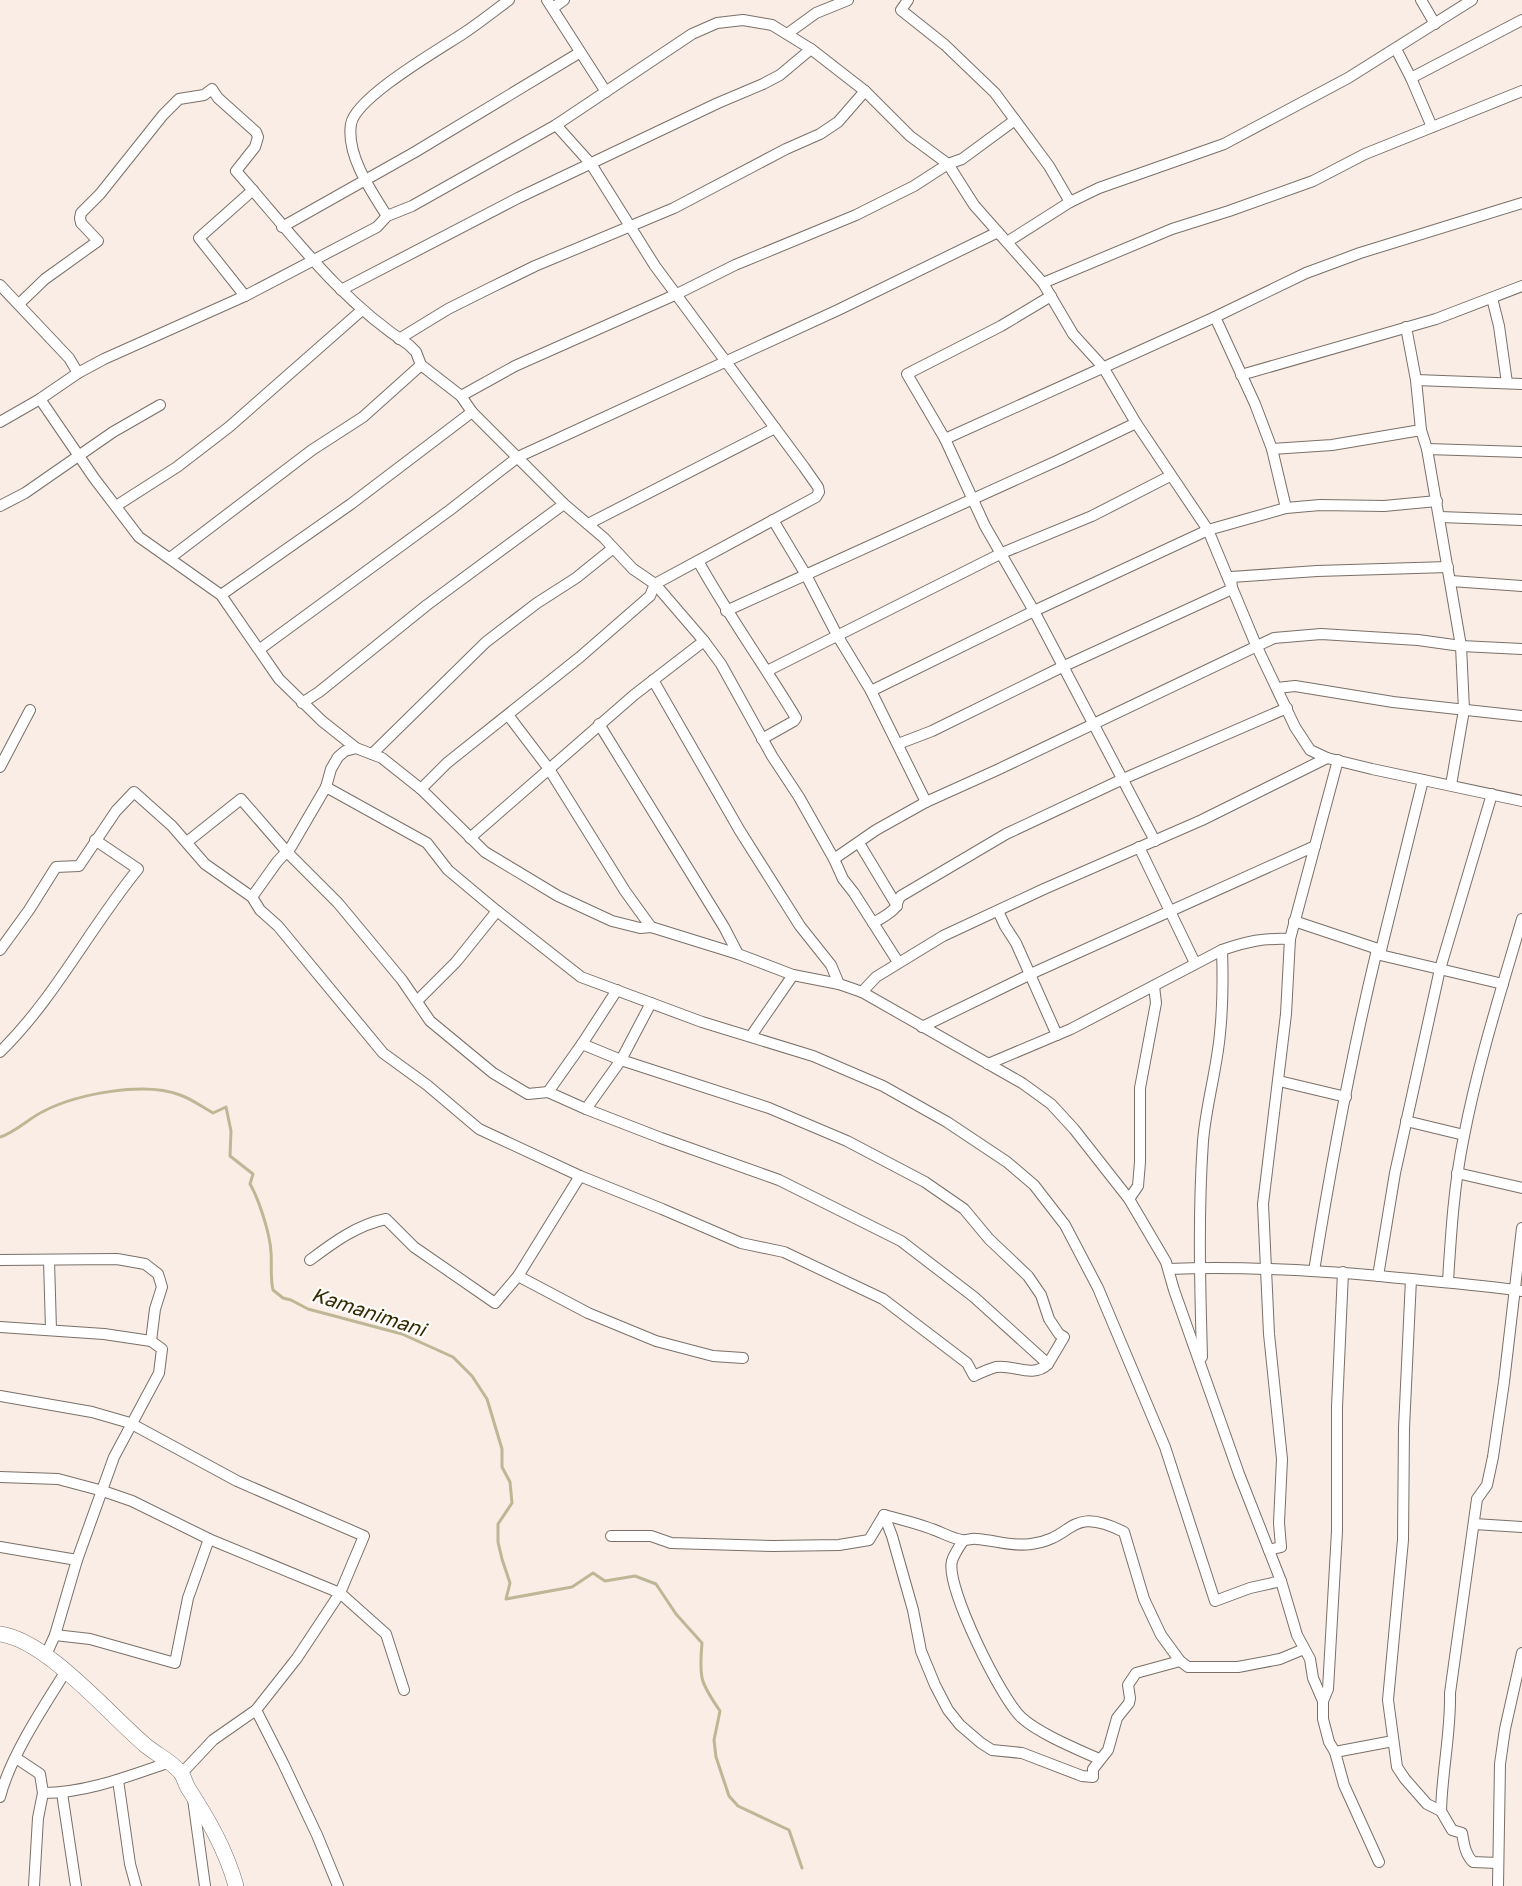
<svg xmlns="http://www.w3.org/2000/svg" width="1522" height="1886" viewBox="0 0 1522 1886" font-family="'Golos Text',sans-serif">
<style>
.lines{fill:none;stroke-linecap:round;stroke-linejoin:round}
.stream{stroke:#beb795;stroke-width:3}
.street-casing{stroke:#7a7069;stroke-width:12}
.secondary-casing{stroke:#7a7069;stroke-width:16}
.street{stroke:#fff;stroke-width:10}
.secondary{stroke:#fff;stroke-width:15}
.labels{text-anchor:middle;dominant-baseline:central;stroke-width:4.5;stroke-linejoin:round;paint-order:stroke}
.water-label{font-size:20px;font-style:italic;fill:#332b00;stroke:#fefcfb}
</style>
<rect width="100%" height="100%" fill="#f9ede5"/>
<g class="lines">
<path class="stream" d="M0,1137C16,1132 29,1118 44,1111C77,1094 145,1081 180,1095C192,1099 202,1107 213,1113L226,1107L231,1131L230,1156L253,1174L250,1184C259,1199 270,1234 271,1252C272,1264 270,1277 273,1290L283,1298L291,1300L308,1309L402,1334L453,1357L472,1376L487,1399L502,1449V1467L510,1482L512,1503L498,1524V1542L502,1559L510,1583L506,1599L572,1587L593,1573L605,1581L635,1576L656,1584L676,1614L702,1643C699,1678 700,1682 720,1711L714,1740L716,1757L729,1796L738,1806L789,1830L802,1868"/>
<defs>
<g id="street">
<path d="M547,0L606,92"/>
<path d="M908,0L901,10L945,45L995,93L1049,166L1070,202"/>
<path d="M1421,0L1435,24"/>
<path d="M553,8L564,0"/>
<path d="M787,34L816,13L848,0"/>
<path d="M1396,49L1411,78L1432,127"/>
<path d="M1411,78L1522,20"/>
<path d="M387,216C371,191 346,155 351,124C356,97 440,49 464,33C479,23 494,11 509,0"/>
<path d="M282,227L415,152L579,53"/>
<path d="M1007,242L1070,202L1099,188L1224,144L1348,78L1472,0"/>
<path d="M1043,283L1172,229L1229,211L1313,181L1365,154L1522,91"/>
<path d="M0,285L69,358L78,373"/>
<path d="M341,290L518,198L718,103L763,84L780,75L811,49"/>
<path d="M245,296L199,238L253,190"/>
<path d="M1051,296L1001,326L907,374L945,439L985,526L1034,611L1155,841"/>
<path d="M1492,298L1499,326L1507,383"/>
<path d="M19,304L45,279L98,241L81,223L80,218L81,213L100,194L163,115L179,99L204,95L212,89L218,98L256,132L258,137L255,147L236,171C291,233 339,300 409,345L416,352L421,365L461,396L472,412L564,504L604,538L633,569L655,584L704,641L721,664L772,756L799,797L834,859L843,879L854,893L898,962"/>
<path d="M1215,317L1255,404L1272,449L1286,508"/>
<path d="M1406,327L1416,380L1421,430L1427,449L1461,646L1464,710L1451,785"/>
<path d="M399,339L448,309L490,288L535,266L674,208L786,149L820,134L838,122L865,91"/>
<path d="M1241,375L1436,319L1522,286"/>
<path d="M1416,380L1522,384"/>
<path d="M461,396L515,366L677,294L735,265L856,215L914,186L948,164L962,159L1015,120"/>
<path d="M40,399L94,478L139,537L221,595L279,679L322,721L356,748L382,758L421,789L485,852L558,896L612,921L640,928L651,927L738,954L793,975L839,984L862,992L1022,1083L1051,1104L1074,1129L1129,1199L1166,1262L1174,1290L1239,1474L1281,1581L1297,1635L1310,1659L1313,1678L1323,1701V1719L1329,1742L1335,1752L1344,1785L1379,1862"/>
<path d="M0,422L40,399L78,373L104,359L245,296L377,227L387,216L412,206L556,125L692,34L717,23L743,20L772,25L811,49L865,91L910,136L948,164L974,205L1043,283L1073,334L1103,367L1136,423L1208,530L1256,645L1295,727L1310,750L1327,758L1372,769L1522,801"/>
<path d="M945,439L1215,317L1306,273L1360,253L1522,203"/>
<path d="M1272,449L1332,445L1421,430"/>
<path d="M1427,449L1522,452"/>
<path d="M0,506L25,493L113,432L160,405"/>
<path d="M116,506L177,467L229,427L362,310"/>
<path d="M1440,517L1522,520"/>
<path d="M773,520L806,575L837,635L871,691L926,802"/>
<path d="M588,524L775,428"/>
<path d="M170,558L312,450L363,417L421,365"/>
<path d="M698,561C728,615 764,665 796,718L794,721L762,739"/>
<path d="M1451,581L1522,586"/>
<path d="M221,595L351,504L472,412"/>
<path d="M726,611L1059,460L1136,423"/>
<path d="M260,649L450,510L518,457L838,310L998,232"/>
<path d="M767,671L1002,553L1092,516L1170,476"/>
<path d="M653,680L740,831L800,926L831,965L839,984"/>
<path d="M1277,688L1295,686L1393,702L1522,716"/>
<path d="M871,691L1034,611L1208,530L1286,508L1320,505L1384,506L1437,501"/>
<path d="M302,703L319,692L427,605L564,504"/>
<path d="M508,715L549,769L625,891L651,927"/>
<path d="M599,724L724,927L738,954"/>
<path d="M898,744L932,731L1062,667L1232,589L1231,577L1317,571L1448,567"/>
<path d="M372,754L486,642L537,603L576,578L612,549"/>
<path d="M0,767L30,710"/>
<path d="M326,787L427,843L448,870L497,911L581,977L702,1022L813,1056L883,1086L947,1122L1007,1162L1034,1185L1065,1225L1098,1288L1165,1447L1215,1601L1250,1588L1281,1581"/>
<path d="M421,789L447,763L580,657L650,596L655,584L816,497L819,492L818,487L804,467L655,266L591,164L556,125"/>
<path d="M470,838L634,695L704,641"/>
<path d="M187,842L241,799L287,852L338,903L402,980L430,1021L493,1073L528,1094L548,1092L586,1109L661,1138L779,1180L901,1241L974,1297L1048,1364"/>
<path d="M859,843L897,906"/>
<path d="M1139,847L1195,963"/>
<path d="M834,859L876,830L926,802L997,770L1274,638L1321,634L1418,640L1461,646L1522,649"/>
<path d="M252,897L277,862L291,847L326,787L331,769L338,757L345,751L356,748"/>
<path d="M998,911L1005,926L1016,943L1057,1035"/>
<path d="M1294,921L1381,950"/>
<path d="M873,923C880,919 888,915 894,909C898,904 897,900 901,896L1006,834L1123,779L1287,708"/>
<path d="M0,950L29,910L56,867L79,866L116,811L134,792L172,826L205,864L252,897L260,910L278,926L383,1053L427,1085L479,1129L580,1176L662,1209L741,1243L784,1252L883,1299L967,1363L974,1376C980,1373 989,1369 996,1367C1013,1364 1032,1379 1048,1364L1064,1337L1059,1334L1049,1319L1041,1295L1028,1276L989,1239L964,1209L925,1182L847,1141L769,1108L621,1060L582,1044"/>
<path d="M1376,954L1503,984"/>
<path d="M862,992L876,977L943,936L1044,889L1202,820L1327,758"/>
<path d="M417,1001L456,962L497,911"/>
<path d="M922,1027L1035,972L1315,846"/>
<path d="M751,1036L793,975"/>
<path d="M0,1052C55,998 89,929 138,869L95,840"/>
<path d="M988,1064L1071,1029L1222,950C1248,941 1263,938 1290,939"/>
<path d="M1279,1081L1346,1097"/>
<path d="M548,1092L582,1044L617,990"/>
<path d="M586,1109L621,1060L651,1003"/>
<path d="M1406,1121L1464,1135"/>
<path d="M1457,1173L1522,1188"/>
<path d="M1129,1199L1138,1186L1140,1162V1088L1156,1003L1154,986"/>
<path d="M0,1260L117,1259L145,1264L158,1274L162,1287L155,1309L151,1341"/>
<path d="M49,1260L51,1330"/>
<path d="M310,1260C334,1242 357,1225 386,1219L414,1247L495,1303L518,1276L580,1176"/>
<path d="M1169,1269C1240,1266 1310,1270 1380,1276C1428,1281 1475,1284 1522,1291"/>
<path d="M1314,1271C1331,1165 1351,1058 1376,954L1381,950L1423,780"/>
<path d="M518,1276L588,1313L656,1341L713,1356L743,1358"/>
<path d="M1378,1276L1395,1173L1440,969L1492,794"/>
<path d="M1411,1279L1404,1428L1403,1540L1388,1700L1397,1767L1405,1779L1427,1804L1441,1811L1452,1830L1462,1833C1464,1844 1465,1854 1473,1862L1498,1863"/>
<path d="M1448,1281C1451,1233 1454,1184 1464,1136C1478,1063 1501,991 1522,919"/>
<path d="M0,1327L104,1334L151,1341L162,1349L159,1373L114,1457L77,1560L55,1635L46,1655"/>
<path d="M1202,1357C1200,1285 1198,1213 1203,1141C1206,1105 1217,1069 1220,1033C1223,1005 1223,978 1222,950"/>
<path d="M0,1396L92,1412L130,1423L237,1481L364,1536L340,1593L297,1658L256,1710L213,1740L182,1773"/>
<path d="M0,1477L58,1479L103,1491L132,1501L209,1539L340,1593L386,1634L404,1690"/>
<path d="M884,1515L892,1536L913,1610L921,1651L935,1685L948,1710L960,1725L981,1743L992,1750L1022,1753L1082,1776L1093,1777V1769L1108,1750L1117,1718L1129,1703L1130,1698L1128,1685L1136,1673L1180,1661"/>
<path d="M884,1515C900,1519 916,1523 932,1529C941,1532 953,1539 962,1540C967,1541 972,1538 976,1539C995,1540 1012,1547 1031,1544C1075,1539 1068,1504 1124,1532L1144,1599L1161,1635L1180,1661L1188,1667H1238L1280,1659L1304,1649"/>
<path d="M1474,1524L1522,1527"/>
<path d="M611,1536H651L671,1543L773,1546L839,1545L869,1540L884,1515"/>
<path d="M963,1541C959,1547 954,1554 952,1561C945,1586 1002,1701 1022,1718C1040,1734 1077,1749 1099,1759"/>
<path d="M0,1547L77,1560"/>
<path d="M1269,1550L1281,1547L1279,1523L1282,1459L1269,1334L1263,1204L1286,1014L1290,939L1338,760"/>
<path d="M55,1635L90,1639L175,1663L188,1598L209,1539"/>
<path d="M1323,1701L1328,1689L1337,1531V1407L1343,1272"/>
<path d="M256,1710L283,1763L317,1835L338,1886"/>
<path d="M1335,1752L1393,1741"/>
<path d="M16,1758L40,1774L43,1793C86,1793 129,1776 170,1762"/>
<path d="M118,1780L130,1864L136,1886"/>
<path d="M62,1793L76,1886"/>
<path d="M0,1797C10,1757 44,1706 66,1671"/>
<path d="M193,1799L205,1886"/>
<path d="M1441,1811C1442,1771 1451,1732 1450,1693L1477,1499L1487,1485L1493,1457L1504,1382L1522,1228"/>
<path d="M34,1886L38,1818L43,1793"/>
<path d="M1498,1886L1500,1764L1505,1729L1522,1653"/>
</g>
<path id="secondary" d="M0,1634C46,1640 108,1713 144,1744C155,1754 170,1760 180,1772C184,1776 185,1783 188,1788C208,1819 226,1850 236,1886"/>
</defs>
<use href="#street" class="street-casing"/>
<use href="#secondary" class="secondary-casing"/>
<use href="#street" class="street"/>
<use href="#secondary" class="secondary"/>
</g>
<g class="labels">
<g class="water-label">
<text transform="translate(369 1311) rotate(18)">Kamanimani</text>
</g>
</g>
</svg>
